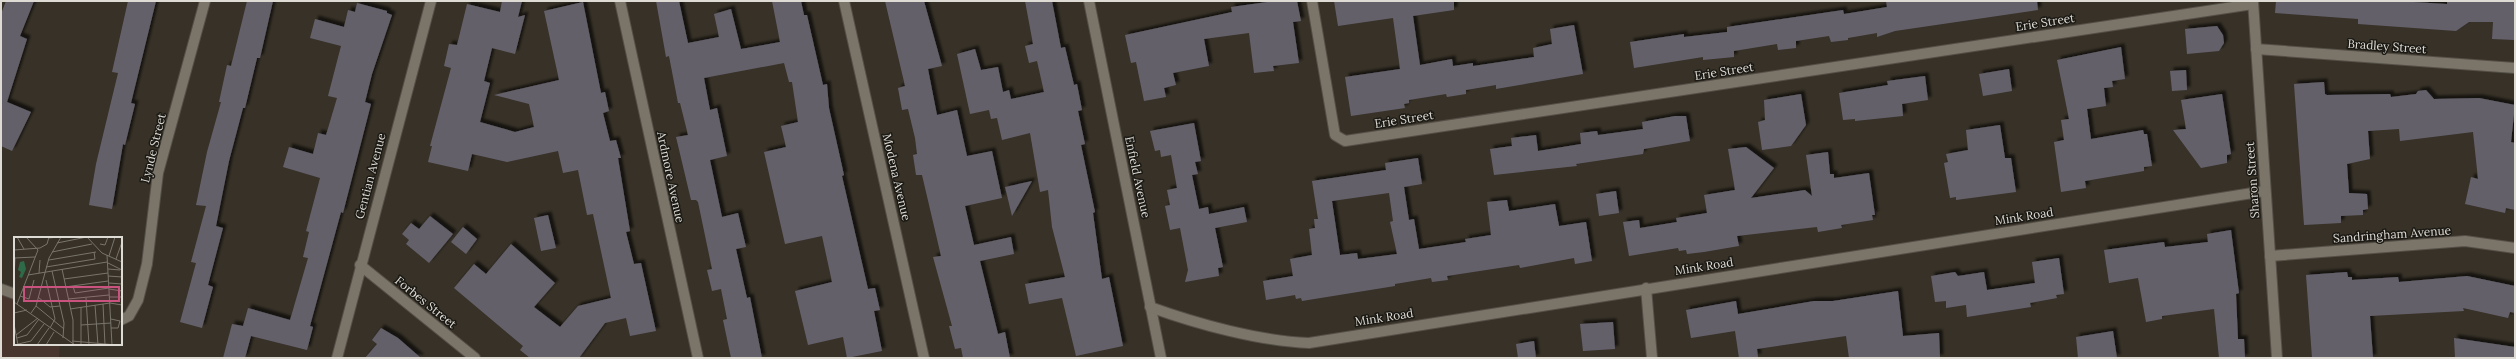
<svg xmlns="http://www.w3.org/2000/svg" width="2516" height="359" viewBox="0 0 2516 359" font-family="Lora,serif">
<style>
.commercial{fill:#48352e}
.building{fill:#64606b;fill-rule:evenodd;filter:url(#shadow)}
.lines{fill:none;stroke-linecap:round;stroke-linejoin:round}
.minor-casing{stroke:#544f47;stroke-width:12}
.tertiary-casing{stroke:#544f47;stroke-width:12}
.minor{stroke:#7a7469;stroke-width:10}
.tertiary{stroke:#7a7469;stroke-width:10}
.labels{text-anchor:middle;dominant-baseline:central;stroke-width:3;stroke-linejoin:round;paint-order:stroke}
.street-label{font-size:12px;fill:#dedbd4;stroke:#1c1a15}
.inset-road{fill:none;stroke:#7a756c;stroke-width:1}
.view{fill:#ca527f;fill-opacity:0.15;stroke:#ca527f;stroke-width:2}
.inset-edge{fill:none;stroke:#dedbd4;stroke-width:2}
</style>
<defs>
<filter id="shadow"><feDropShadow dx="3.5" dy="-3.5" stdDeviation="1" flood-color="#0009"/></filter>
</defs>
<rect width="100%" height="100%" fill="#373127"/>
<path class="commercial" d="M1,293L15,299V344H60L59,358H1Z"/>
<g class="building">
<path d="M6,1H34L20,36L27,39L7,102L31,112L12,151L1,146V14Z"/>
<path d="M128,1H156L131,103L135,104L125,145L123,144L112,209L89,205L96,164L118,73L112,72Z"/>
<path d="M247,1H273L260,58H257L245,108H243L229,161L216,226L223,228L208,285L213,287L202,328L180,322L196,263L191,262L206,206L196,205L207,152L221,102H219L227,65L231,66Z"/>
<path d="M502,1H522L518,17L525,15L515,54L492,48L484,81L490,83L480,122L515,132L534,127L529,104L494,95L559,80L544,11L583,2L601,93L605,92L609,111L603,113L610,141L616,140L621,158H618L630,231L626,232L634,264L641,263L656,331L630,336L626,318L605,323L579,358H530L520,350L523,346L454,288L474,264L486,274L511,244L555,283L534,307L560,327L578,306L611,298L593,214L587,215L578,170L563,173L558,151L507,162L472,154L468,171L428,162L432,146H430L451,68L444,66L449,44L457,45L467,4L500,12Z"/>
<path d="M656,1H679L688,43L719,37L714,14L731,9L741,49L780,42L772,1H801L804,15H807L823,85L827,84L829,108L844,175L842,176L868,289L875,288L880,310L874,311L882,351L847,358L843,337L808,345L795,291L832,282L822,236L785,244L764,152L786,147L781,126L798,122L792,82H789L784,63L704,78L710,110L717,108L727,156L710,160L722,217L738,213L746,247L736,249L747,298L750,297L762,358H731L723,320L727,319L721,289L712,291L707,270L712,269L698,202L696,200H691L676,137L688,135L680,103H678L669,56L666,57Z"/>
<path d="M885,1H924L942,66L928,69L937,115L957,110L967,156L992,151L1002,198L965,206L974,245L1011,237L1014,254L980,261L998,334L1005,332L1010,358H963L961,348L955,349L949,326H952L933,257L941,256L922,175H916L913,155L917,154L915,138L908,109L902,110L898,88L905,86Z"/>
<path d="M1025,1H1052L1061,48L1065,47L1074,85L1077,84L1082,110L1078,111L1085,144L1081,145L1095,212L1093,213L1102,279L1109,277L1123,346L1076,356L1062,298L1029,304L1025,284L1065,277L1052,227L1048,190L1040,192L1030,133L1002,140L997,118L991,119L989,110L970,114L957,54L975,49L981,70L998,67L1003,92L1009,90L1011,99L1044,92L1037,61L1029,63L1025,46L1033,44Z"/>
<path d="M1274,1H1297L1301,21L1293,22L1299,63L1273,66L1274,71L1254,73L1249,33L1204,39L1209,66L1173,73L1176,85L1164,88L1166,97L1144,101L1136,62L1131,63L1125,35L1232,12L1231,7Z"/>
<path d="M1334,1H1454V10L1413,16L1420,65L1452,59L1453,66L1473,63V66L1534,57L1533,48L1552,44L1550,29L1574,25L1583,74L1496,89V85L1466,90V94L1447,97L1446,94L1409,100V103L1404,104L1405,108L1351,116L1345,77L1400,69L1393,18L1338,26Z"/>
<path d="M1886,1H2037L2038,10L1895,31L1877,37V33L1848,38V40L1831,42L1829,36L1796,41V48L1778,50L1777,44L1734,51V57L1703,60V57L1634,68L1630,42L1684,34V37L1727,32V27L1843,10L1844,14L1887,7Z"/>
<path d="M2276,1H2396L2447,4V1H2515V40L2492,39L2493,22H2469L2456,31L2358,24V19L2275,13Z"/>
<path d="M357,3L387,11V13L392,15L372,74L365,102L371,104L343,213L341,212L310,326L313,327L307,350L251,336L245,358H223L232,324L243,326L248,308L290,320L308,258L303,257L309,232L306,231L320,178L283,167L289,147L313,154L318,133L326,135L337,98L328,96L341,46L310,38L315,19L344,27L348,10L355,12Z"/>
<path d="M2217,26L2223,35L2224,43L2219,51L2187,54L2185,29Z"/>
<path d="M2121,47L2125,79L2112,81L2113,87L2104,88L2106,106L2087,109L2091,139L2143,130L2144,134H2147L2152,166L2144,167V171L2085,181L2086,188L2061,192L2054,142L2064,140L2061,120L2069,119L2057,60Z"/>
<path d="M2009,69L2012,91L1983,96L1979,74Z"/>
<path d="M2186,70L2187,90L2172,91L2170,71Z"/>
<path d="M1925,76L1928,100L1902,104L1903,116L1855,121V119L1843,120L1839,93L1888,85L1887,81Z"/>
<path d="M2324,82L2325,94L2327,95L2390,94L2391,97L2416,94L2418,91L2426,90L2434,99L2479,98L2515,105L2511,142L2515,143V210L2506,208L2505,213L2465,204L2471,177L2478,179L2473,132L2400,141L2399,129L2368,131L2370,159L2347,164L2349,193L2367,194L2368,209L2363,210V215L2341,216V223L2304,225L2294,84Z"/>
<path d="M1801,94L1806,125L1791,146L1762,150L1758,122L1765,120L1764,100Z"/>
<path d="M2222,94L2231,154L2227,155V163L2201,168L2173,130L2186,129L2181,100Z"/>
<path d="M1675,116H1686L1690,141L1644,149L1643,154L1576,164L1577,166L1494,175L1490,149L1512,146L1511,138L1536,135L1538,151L1581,144L1580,133L1597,131L1598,135L1643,129L1642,122Z"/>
<path d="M1194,123L1201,161L1195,162L1198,174L1192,175L1199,209L1208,207L1209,214L1244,207L1247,222L1215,228L1223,267L1218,268L1219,276L1185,282L1188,270L1180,228L1170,230L1165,206L1170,205L1167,190L1177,188L1171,155L1161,157L1160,150L1155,151L1150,131Z"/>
<path d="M2000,125L2005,158H2011L2016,192L1956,200V197L1950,198L1944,163L1948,162L1946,154L1968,150L1966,130Z"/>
<path d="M1746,147L1774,168L1751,198L1805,190L1812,196L1806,155L1828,152L1830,174H1834V178L1869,173L1875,215H1872L1873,220L1841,225L1842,228L1818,232L1817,227L1737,236L1739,246L1704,252L1687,254L1686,250L1679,251L1678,248L1629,256L1623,222L1639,220L1640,228L1677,222L1676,218L1707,213L1704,195L1735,190L1728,149Z"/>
<path d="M1418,158L1422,184L1404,187L1409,220L1414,219L1419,249L1466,242L1465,239L1491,235L1487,202L1507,200L1509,211L1555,204L1559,226L1586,222L1592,261L1575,264L1574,258L1520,268L1519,265L1447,276L1448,280L1432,282L1431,278L1395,284V286L1302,301L1301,298L1296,299L1295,295L1266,300L1263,281L1293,276L1290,259L1312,255L1309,229L1315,228L1314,219H1318L1312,181L1386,170L1385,163ZM1389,193L1393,221L1390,222L1397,254L1358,259L1357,253L1340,255L1332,201Z"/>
<path d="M1032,181L1012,216L1005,187Z"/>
<path d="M1616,191L1619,213L1599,216L1596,194Z"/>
<path d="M548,215L556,248L541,251L534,218Z"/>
<path d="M430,216L453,234L429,263L406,244L409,240L402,234L411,223L419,229Z"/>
<path d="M463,227L477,239L466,254L451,242Z"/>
<path d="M2231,230L2239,293L2236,294L2238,339H2244L2245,358H2219L2214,309L2162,316V319L2146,322L2138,278L2109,283L2104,250L2164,242L2165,247L2208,242L2207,234Z"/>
<path d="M2059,258L2064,294L2056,295L2057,298L2030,303L2031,307L1967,317L1966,305L1946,308V301L1935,302L1931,276L1955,272L1958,276L1984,272L1987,290L2035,283L2032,262Z"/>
<path d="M2347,272L2348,277H2352V280L2398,277L2399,282L2467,276L2515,286V313L2510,312L2508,318L2463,308L2464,311L2370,316L2373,358H2312L2306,275Z"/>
<path d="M1898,291L1903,336L1939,333L1940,358H1849L1846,336L1757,349L1758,357L1739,358L1735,331L1691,338L1686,310L1736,301L1738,314L1814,301H1833Z"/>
<path d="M1613,322L1615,349L1583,351L1580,324Z"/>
<path d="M381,328L398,338L421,358H365L377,344L372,340Z"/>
<path d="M2113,331L2117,358H2078L2076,337Z"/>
<path d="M2454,338L2515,347V358H2455Z"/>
<path d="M1534,341L1536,358H1518L1516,344Z"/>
</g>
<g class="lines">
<defs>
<g id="minor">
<path d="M620,1L698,358"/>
<path d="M844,1L924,358"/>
<path d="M1089,1L1161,358"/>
<path d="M1312,1L1335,135L1345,141L2253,4"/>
<path d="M2253,1L2277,358"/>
<path d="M2256,49L2515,68"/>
<path d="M2270,256L2465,241L2515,248"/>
<path d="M360,265L475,358"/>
<path d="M1646,288L1652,358"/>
<path d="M1,289L15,294"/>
<path d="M1150,307C1197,324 1259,341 1309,343L2265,191"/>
<path d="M121,320L129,316L138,300L147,264L158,173L205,1"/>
</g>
<path id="tertiary" d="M337,358L431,1"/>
</defs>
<use href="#minor" class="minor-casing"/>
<use href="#tertiary" class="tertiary-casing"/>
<use href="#minor" class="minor"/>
<use href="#tertiary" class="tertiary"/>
</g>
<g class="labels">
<g class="street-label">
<text transform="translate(2045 22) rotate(-9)">Erie Street</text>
<text transform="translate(2387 46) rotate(4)">Bradley Street</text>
<text transform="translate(1724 71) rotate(-9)">Erie Street</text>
<text transform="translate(1404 119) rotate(-9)">Erie Street</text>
<text transform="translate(153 148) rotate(-76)">Lynde Street</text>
<text transform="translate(370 176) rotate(-75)">Gentian Avenue</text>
<text transform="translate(671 177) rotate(78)">Ardmore Avenue</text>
<text transform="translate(897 177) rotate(77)">Modena Avenue</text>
<text transform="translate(1138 177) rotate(78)">Enfield Avenue</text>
<text transform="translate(2252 180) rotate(-94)">Sharon Street</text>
<text transform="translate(2024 216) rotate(-9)">Mink Road</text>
<text transform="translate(2392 234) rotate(-4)">Sandringham Avenue</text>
<text transform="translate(1704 266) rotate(-9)">Mink Road</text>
<text transform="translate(426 302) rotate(39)">Forbes Street</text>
<text transform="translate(1384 317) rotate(-9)">Mink Road</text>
</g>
</g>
<g transform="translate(14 237)">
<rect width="108" height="108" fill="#373127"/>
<path d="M10,24L12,32L8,41L5,40L7,35L4,33L6,25Z" fill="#2f6a48"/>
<path class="inset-road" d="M3,0L10,12M73,0L88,16L108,25M34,1L47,0M43,6L73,0M86,7L91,8L94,0M0,13L26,11L33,7L35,0M38,15L78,7M93,18L98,108M95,19L101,0M0,21L21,20M102,22L108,5M35,23L82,15M94,26L108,33M32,30L81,22L80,15M48,32L59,83V107M94,32L106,33M38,34L50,86L49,101M25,36L26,23M14,38L93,25M94,39L108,40M0,41L1,21M50,42L94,36M32,43L41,82L36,91M95,46L108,47M59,49L61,56L95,51M51,50L94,44M95,52L108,54M6,59L15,62L20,43M24,60L36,70L46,69M95,60H108M72,61L75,108M54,62L95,58M0,65L61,108M3,67L24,13L12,0M89,67L91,108M81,68L84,108M22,69L50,92M67,70V108M56,72L96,66L108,68M0,76L13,73M17,76L22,69L35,21L47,0M97,82L106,84L104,91H97M0,87L4,108M67,88L97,86M2,98L24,81M3,101L13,98L25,82M58,104L103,108M4,107L17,104L30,87M23,108L35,91M32,108L40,95"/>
<path class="view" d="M10,50H105V64H10Z"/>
<rect width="108" height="108" class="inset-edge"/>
</g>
<rect width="2516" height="359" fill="none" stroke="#dedbd4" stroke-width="4"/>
</svg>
